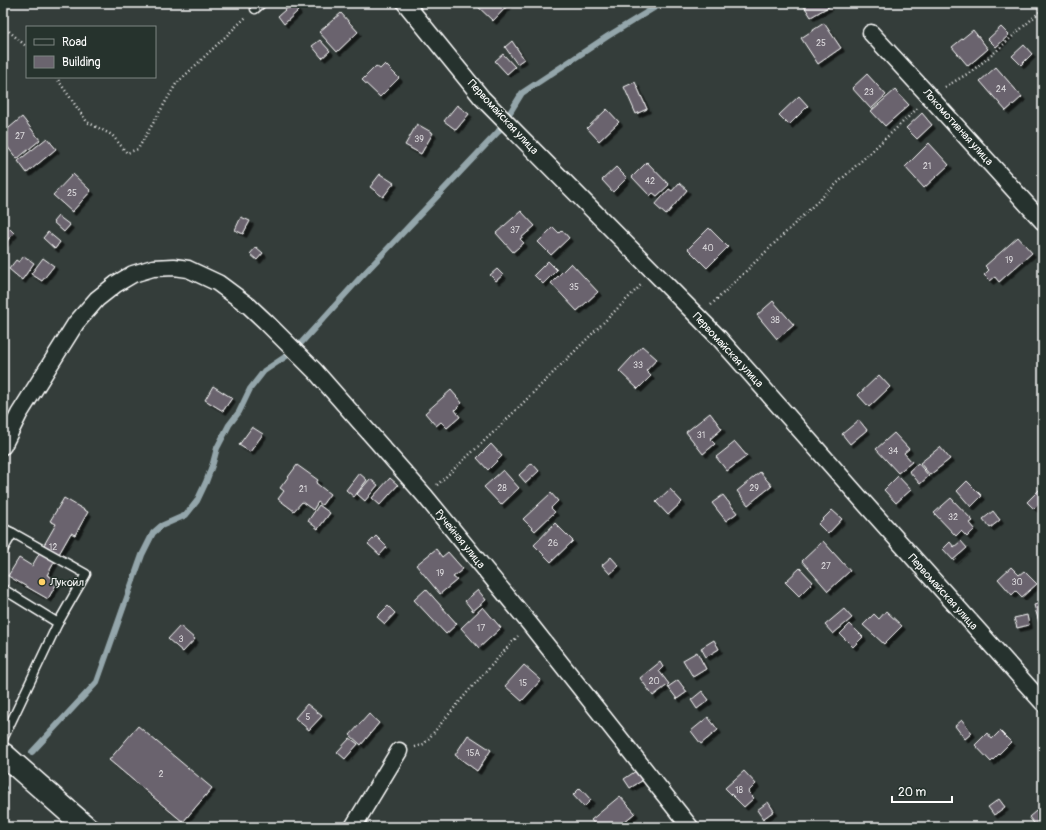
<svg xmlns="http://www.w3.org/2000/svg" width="1046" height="830" viewBox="0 0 1046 830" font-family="Pangolin,sans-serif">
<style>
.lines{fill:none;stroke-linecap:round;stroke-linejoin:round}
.stream{stroke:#94a6ab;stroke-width:6}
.building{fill:#6a646e;stroke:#fff;filter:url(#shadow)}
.lane-casing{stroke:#fff;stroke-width:11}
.street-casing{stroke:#fff;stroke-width:19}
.secondary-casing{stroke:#fff;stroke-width:25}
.path{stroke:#fff;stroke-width:2.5;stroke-dasharray:1 3;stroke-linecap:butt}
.lane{stroke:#26332d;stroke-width:8}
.street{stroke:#26332d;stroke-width:16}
.secondary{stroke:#26332d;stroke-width:22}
.poi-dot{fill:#ffd166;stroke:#26332d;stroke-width:1.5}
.labels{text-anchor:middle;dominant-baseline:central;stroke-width:3;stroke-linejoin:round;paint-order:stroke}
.number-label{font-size:9px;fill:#dad8db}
.street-label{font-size:11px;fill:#fff;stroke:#26332d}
.poi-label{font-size:11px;fill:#fff;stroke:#26332d;text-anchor:start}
</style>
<defs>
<filter id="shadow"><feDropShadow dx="3.5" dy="3.5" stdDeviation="0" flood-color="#0009"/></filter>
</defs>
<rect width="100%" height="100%" fill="#343d3a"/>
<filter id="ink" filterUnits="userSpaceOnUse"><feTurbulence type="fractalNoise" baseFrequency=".025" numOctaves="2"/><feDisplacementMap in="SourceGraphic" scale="8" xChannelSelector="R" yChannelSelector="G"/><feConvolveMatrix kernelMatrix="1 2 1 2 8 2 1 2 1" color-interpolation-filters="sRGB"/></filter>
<g filter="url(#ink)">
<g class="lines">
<g class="stream">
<path d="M302,342L360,278L498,132L522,93L608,36L662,3"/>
<path d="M32,752L97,682L142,555L153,533L161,526L186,515L197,501L206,482L213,463L217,448L229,425L239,412L250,389L264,371L288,355"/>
<path d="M3,789L4,788"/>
</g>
</g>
<g class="building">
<path d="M474,3H510L493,21Z"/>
<path d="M809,3H828L830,6L811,17L804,6Z"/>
<path d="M292,4L298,11L284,24L278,16Z"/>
<path d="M341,13L358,32L337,52L319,32Z"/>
<path d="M824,23L841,48L818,64L801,38Z"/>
<path d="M1001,27L1009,35L996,47L988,39Z"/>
<path d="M973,30L988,49L968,66L952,47Z"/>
<path d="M320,40L330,51L322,58L312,46Z"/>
<path d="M512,41L524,59L517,64L505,47Z"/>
<path d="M1024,45L1032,54L1021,65L1012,56Z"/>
<path d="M503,54L515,67L507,74L495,61Z"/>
<path d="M385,64L399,78L380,97L362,80L376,66L380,69Z"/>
<path d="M996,67L1022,97L1006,111L980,81Z"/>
<path d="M867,74L886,95L871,109L852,88Z"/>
<path d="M635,82L647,109L636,114L624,87Z"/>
<path d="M895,90L909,105L885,126L871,111Z"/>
<path d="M799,96L808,106L789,125L779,115Z"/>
<path d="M457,105L469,114L456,130L444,121Z"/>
<path d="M607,109L619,122L599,141L587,128Z"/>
<path d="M922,113L932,125L917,139L906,128Z"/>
<path d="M22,117L40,140L17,159L3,141V133Z"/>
<path d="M417,124L433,133L421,154L405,145Z"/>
<path d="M47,138L56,149L27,173L18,161Z"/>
<path d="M929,143L949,165L924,188L905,167Z"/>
<path d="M647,162L669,185L657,196L653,193L650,196L632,177Z"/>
<path d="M616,167L627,178L613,192L602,180Z"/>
<path d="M73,174L91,191L72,212L53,195Z"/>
<path d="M380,174L394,183L383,197L370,187Z"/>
<path d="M679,183L687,190L666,215L655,205L669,189L672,191Z"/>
<path d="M521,211L535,226L520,239L524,243L513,252L496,233Z"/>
<path d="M58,216L70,225L64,232L53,222Z"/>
<path d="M241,217L250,221L243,234L235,230Z"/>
<path d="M7,226L14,233L3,245V231Z"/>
<path d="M553,227L559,233L562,230L569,238L551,255L538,242Z"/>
<path d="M709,228L728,247L707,268L688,249Z"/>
<path d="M48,232L60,242L55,249L43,238Z"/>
<path d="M1018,237L1032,253L999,282L995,277L990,281L984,275L989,270L985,266Z"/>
<path d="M256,247L263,253L257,260L250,254Z"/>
<path d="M24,256L34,263L22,280L9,269L16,260L19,262Z"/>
<path d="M43,258L54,266L42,281L31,274Z"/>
<path d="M548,261L557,270L543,284L534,275Z"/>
<path d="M571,263L598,292L577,311L551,283Z"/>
<path d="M497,269L503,275L496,281L490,275Z"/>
<path d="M773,301L794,325L777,339L757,315Z"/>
<path d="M642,346L657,359L646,371L651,376L638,389L619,371Z"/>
<path d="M879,375L890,387L869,407L858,395Z"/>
<path d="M213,386L232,398L223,411L205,400Z"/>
<path d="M451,390L462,403L455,410L460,417L447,428L441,422L436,426L425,413Z"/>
<path d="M710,413L722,429L710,439L715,444L703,454L686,432Z"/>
<path d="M859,420L867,430L850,444L842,434Z"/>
<path d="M252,427L263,434L250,452L239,445Z"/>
<path d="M894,433L909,449L904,453L912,462L898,473L876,449Z"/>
<path d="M735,442L747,456L727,471L716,457Z"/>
<path d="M491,444L502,456L488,470L477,458Z"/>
<path d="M940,447L950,459L930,475L920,463Z"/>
<path d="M532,463L539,471L526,483L519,475Z"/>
<path d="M918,463L929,476L920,484L909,471Z"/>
<path d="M297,465L318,480L316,483L330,494L322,505L318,502L313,510L302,502L294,511L278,499L284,491L280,488Z"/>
<path d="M503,470L519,488L501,505L484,487Z"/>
<path d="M760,472L772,486L748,505L737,491Z"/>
<path d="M359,473L367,480L354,497L346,490Z"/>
<path d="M898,476L911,490L896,503L884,490Z"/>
<path d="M390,478L398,485L380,505L372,498Z"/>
<path d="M370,479L378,485L365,501L357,494Z"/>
<path d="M967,481L982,496L971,507L957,491Z"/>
<path d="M1043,486V500L1034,509L1027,502Z"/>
<path d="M670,489L682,502L668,515L656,502Z"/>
<path d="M551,493L558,501L551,508L555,512L535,531L523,519Z"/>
<path d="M723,495L737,513L726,521L712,503Z"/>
<path d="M64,498L88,512L75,535L71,533L47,575L58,581L48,599L8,576L19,558L32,566L56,524L50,521Z"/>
<path d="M951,498L973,521L970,523L975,529L967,537L961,531L956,536L934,513Z"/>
<path d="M319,505L330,513L318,529L308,521Z"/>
<path d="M832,510L842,519L828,534L818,524Z"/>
<path d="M993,511L1000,520L990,528L983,519Z"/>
<path d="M555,523L573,541L551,562L534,545Z"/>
<path d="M376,536L387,547L380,555L368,544Z"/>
<path d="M823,541L850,571L828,591L802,561Z"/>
<path d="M961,541L967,548L953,560L943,549L950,542L954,547Z"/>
<path d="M436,549L442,557L448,552L463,569L453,577L457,580L440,594L416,565Z"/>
<path d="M611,557L619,566L610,574L602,565Z"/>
<path d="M1011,567L1019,575L1024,571L1037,584L1022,597L1016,591L1012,595L998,579Z"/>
<path d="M800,568L813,582L799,596L785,582Z"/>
<path d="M426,589L457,624L446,634L414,600Z"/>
<path d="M478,590L486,600L473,611L465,601Z"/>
<path d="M1043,602V621L1039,622L1034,605Z"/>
<path d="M388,606L395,613L385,624L377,617Z"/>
<path d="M483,607L501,628L479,648L461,628Z"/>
<path d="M844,609L852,618L833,634L825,625Z"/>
<path d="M886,611L902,626L884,644L863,625L874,614L879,619Z"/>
<path d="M1027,615L1029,625L1017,628L1014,618Z"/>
<path d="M850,624L863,637L853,647L840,634Z"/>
<path d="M180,626L195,639L183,652L168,639Z"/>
<path d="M714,640L719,649L706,657L701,648Z"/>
<path d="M697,652L706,669L693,677L683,660Z"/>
<path d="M660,662L663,667L659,671L669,684L653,696L640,678Z"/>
<path d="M524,665L541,680L522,701L505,686Z"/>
<path d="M678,680L687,692L677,699L668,687Z"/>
<path d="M702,691L709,700L697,709L691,700Z"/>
<path d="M307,704L322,716L309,730L295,718Z"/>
<path d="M369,714L379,723L361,745L350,735Z"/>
<path d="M708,717L718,730L701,744L691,731Z"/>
<path d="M962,720L972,733L965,739L955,726Z"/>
<path d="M138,726L212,788L183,822L109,760Z"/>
<path d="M1000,731L1011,742L991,762L975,745L987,733L992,739Z"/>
<path d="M468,735L491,750L477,771L455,755Z"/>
<path d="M350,738L358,744L345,759L337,752Z"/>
<path d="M639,769L645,779L630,788L624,779Z"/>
<path d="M744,771L756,784L748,792L754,798L744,807L725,788Z"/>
<path d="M580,788L591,800L584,807L573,795Z"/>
<path d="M620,796L635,813L619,826L616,822L610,827H597L591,820Z"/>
<path d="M999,799L1005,807L994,815L988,807Z"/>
<path d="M768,802L774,811L763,819L757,810Z"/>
<path d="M1043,805V827H1037L1029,817Z"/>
</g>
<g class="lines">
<defs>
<g id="lane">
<path d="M255,9L262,3"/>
<path d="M3,528L13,533L3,550"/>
<path d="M13,533L86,574L58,623"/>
<path d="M3,589L58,623L3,739"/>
</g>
<g id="street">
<path d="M405,3L482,98L719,338L868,507L1043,703"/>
<path d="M871,33L930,97L1043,222"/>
<path d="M3,446L19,414L76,323L97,299L116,284L133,274L153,268L174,267L188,269L218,283L249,306L265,321L315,371L425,496L529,623L690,827"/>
<path d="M353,827L399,751"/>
</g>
<path id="secondary" d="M3,754L86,827"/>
</defs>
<use href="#lane" class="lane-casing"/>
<use href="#street" class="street-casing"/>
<use href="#secondary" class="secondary-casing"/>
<g class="path">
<path d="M3,26L27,47"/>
<path d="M56,77L87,122L112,135L127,153L138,149L176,84L246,17"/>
<path d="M945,87L969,73L993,54L1043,9"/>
<path d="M711,305L817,202L918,108"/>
<path d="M437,485L498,428L642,284"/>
<path d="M415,747L424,744L471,688L518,636"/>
</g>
<use href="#lane" class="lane"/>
<use href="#street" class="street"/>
<use href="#secondary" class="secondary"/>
</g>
</g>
<circle class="poi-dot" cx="42" cy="582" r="4"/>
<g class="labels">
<g class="number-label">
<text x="821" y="43">25</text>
<text x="1001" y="89">24</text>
<text x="869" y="92">23</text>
<text x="20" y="136">27</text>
<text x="419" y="139">39</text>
<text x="927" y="166">21</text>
<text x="650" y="181">42</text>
<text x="72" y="193">25</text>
<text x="515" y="230">37</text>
<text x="708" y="248">40</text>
<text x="1009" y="260">19</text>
<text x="574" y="287">35</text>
<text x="775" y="320">38</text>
<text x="638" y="365">33</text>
<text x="701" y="435">31</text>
<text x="893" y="451">34</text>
<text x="502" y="488">28</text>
<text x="754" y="488">29</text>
<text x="303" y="489">21</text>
<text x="953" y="517">32</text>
<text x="553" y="543">26</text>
<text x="53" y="547">12</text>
<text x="826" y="566">27</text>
<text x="440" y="573">19</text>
<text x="1017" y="582">30</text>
<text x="481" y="628">17</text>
<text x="181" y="639">3</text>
<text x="654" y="681">20</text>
<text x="523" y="683">15</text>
<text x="308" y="717">5</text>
<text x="473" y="753">15А</text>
<text x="161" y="774">2</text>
<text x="739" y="790">18</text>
</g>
<g class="street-label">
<text transform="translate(503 117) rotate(47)">Первомайская улица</text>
<text transform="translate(958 127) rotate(48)">Локомотивная улица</text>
<text transform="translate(728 350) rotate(47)">Первомайская улица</text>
<text transform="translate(460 539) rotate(51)">Ручейная улица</text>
<text transform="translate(943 592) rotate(48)">Первомайская улица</text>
</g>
<g class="poi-label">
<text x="50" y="582">Лукойл</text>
</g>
</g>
<rect width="1046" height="830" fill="none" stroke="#26332d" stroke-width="16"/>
<rect x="8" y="8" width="1030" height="814" fill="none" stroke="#fff" stroke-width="1.5" filter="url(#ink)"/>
<rect x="26" y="26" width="130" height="52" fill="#26332d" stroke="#7d8581"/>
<rect x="34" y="39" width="20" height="6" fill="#26332d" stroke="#7d8581"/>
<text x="62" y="46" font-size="12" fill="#ffffff">Road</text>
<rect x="34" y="56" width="20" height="12" fill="#6a646e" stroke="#7d8581"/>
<text x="62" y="66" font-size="12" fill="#ffffff">Building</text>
<path d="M892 796v6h60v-6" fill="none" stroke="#ffffff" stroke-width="2"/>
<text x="898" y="796" font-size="12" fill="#ffffff" stroke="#26332d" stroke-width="3" paint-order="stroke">20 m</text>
</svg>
